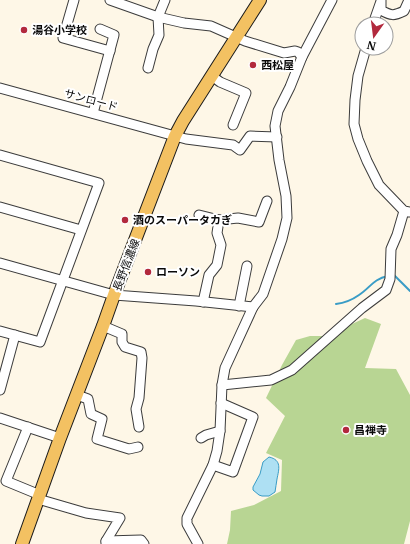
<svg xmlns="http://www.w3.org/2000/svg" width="410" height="544" viewBox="0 0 410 544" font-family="Merriweather,'Noto Sans JP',serif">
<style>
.forest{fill:#b8d593}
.water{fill:#aee0f3;stroke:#399cc6}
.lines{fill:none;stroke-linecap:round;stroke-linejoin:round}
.stream{stroke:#399cc6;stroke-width:2}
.minor-casing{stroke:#3c3c3c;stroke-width:11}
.major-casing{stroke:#1a1a1a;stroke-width:14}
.minor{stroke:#fff;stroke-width:9}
.major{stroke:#f3c162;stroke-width:12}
.poi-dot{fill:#b2293d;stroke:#fff;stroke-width:1.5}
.labels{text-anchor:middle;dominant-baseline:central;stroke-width:4;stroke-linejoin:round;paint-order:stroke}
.poi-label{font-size:11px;font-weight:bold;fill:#090909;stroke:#fff;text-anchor:start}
.street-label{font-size:11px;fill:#090909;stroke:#fff}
</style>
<rect width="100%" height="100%" fill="#fef7e7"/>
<path class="forest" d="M365,318L381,324L365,368L396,369L410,395V521L404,544H227L230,530L231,511L254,505L281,491L282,460L266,453L285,416L266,398L282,365L296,340L310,336H326Z"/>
<path class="water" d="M269,457C282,460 279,469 277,479C276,483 276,488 275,492L269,496H262L259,495L253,490V487L260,474L263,462Z"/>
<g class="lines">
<g class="stream">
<path d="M394,275L410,291"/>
<path d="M336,304C344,303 352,300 359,295C370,288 373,279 388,276"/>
</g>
<defs>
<g id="minor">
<path d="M74,0L63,38L110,51"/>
<path d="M110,0L158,17L184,23L211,26L245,41L284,53L295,51L298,52L302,57"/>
<path d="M381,0V10C391,16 394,16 404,11L409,0"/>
<path d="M373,24L380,4"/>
<path d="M366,48L358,76L355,100L354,124L358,139L367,161L379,185L404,211L409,212"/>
<path d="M148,68L153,49L159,35L158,17L165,0"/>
<path d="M212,76L220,82L246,93L233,125"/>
<path d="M0,88L186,139L233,145L240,150L250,136L277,137"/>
<path d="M93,113L114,35L100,29"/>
<path d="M0,155L99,183L40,342L0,331"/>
<path d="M0,207L81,230"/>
<path d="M199,215L219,220L238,218L259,222L267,201"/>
<path d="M0,263L114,295L196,301L253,307"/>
<path d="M203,302L209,275L217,265L221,245L217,233L219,220"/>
<path d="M239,306L247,266"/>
<path d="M103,326L122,334V342L125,347L141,352L142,358L139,398L136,409L139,427"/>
<path d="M222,385L271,380L292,370L362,308L386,290L390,279L391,249L397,235L404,211"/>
<path d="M0,390L15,335"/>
<path d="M77,395L88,399L91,414L102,419L97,439L129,449L138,447"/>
<path d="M0,418L60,438"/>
<path d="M28,427L6,481L40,495"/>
<path d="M201,438L206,435L220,431"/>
<path d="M213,465L233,472L253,417L221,403"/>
<path d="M38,499L86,513L120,518L106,541V544"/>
<path d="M106,541L141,540L144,544"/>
<path d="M198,544L187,524V518L213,465L217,451L220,431L222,385L225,368L253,307L263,294L282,239L287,218L286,196L279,160L275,126L278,111L290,87L302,57L332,0"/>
</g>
<path id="major" d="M22,544L60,438L103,326L114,295L175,136L183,121L260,0"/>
</defs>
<use href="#minor" class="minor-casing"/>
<use href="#major" class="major-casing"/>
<use href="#minor" class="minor"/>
<use href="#major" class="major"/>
</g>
<g class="poi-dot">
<circle cx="24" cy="30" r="4"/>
<circle cx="253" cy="65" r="4"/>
<circle cx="125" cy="220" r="4"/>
<circle cx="148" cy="272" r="4"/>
<circle cx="346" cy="430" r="4"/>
</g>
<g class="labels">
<g class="poi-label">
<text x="32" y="30">湯谷小学校</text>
<text x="261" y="65">西松屋</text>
<text x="133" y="220">酒のスーパータカぎ</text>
<text x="156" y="272">ローソン</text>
<text x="354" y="430">昌禅寺</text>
</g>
<g class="street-label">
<text transform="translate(91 100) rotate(15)">サンロード</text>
<text transform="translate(126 265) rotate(-69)">長野信濃線</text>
</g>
</g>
<g transform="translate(374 36) rotate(194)"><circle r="19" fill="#ffffff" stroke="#9d9d9d"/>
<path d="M0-3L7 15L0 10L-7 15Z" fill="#b2293d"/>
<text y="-6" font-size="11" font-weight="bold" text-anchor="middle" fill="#090909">N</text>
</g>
</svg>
